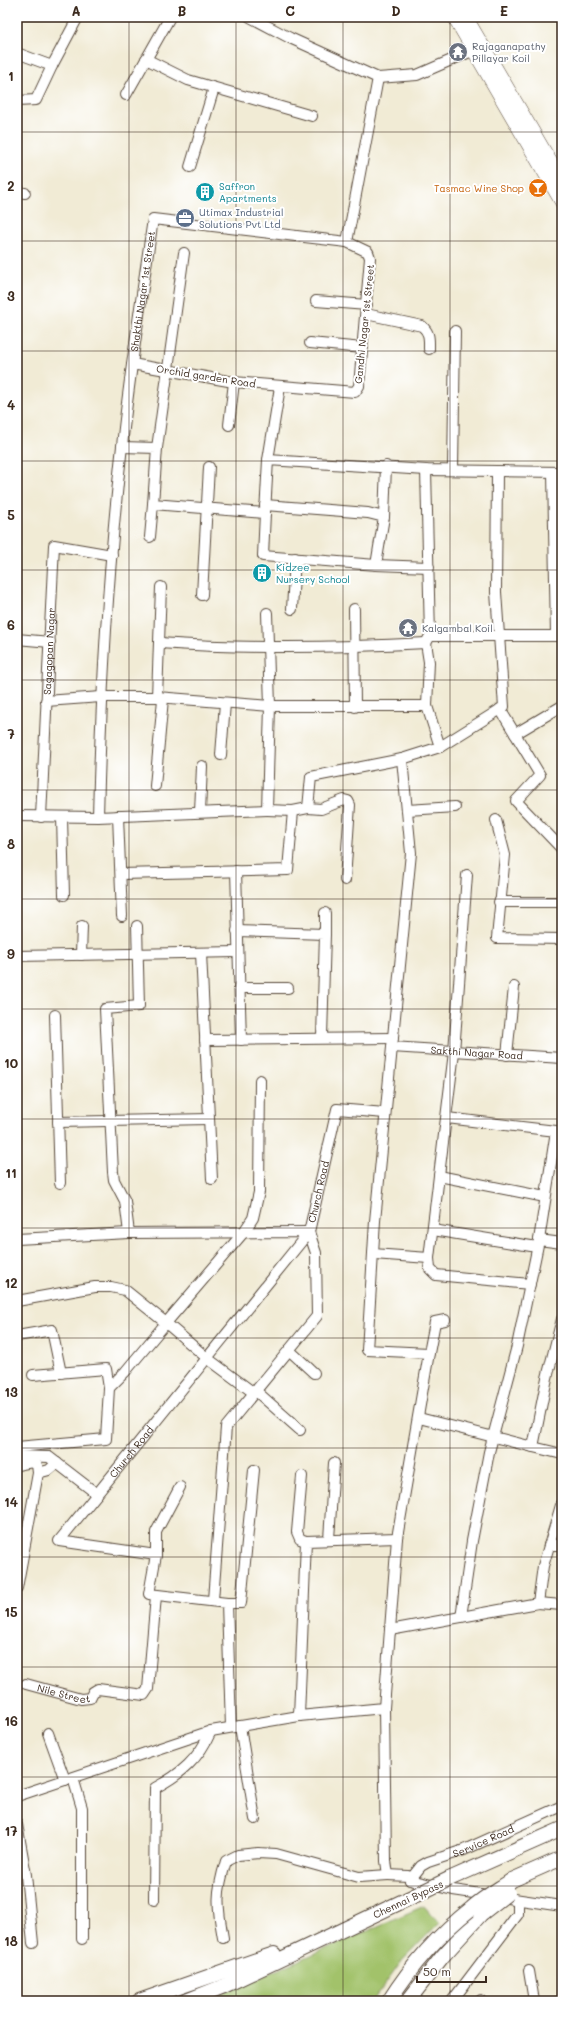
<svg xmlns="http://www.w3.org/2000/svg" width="579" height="2018" viewBox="0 0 579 2018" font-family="Mali,sans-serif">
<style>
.green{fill:#a2c26b;stroke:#6e7644}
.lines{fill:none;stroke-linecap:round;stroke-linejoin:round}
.minor-casing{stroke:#564739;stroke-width:12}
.major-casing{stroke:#564739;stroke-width:14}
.highway-casing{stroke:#564739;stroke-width:16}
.minor{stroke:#fff;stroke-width:10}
.major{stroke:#fff;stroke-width:13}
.highway{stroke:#fff;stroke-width:14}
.highway-bridge-casing{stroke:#564739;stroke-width:16;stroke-linecap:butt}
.highway-bridge{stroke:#fff;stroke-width:14}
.grid{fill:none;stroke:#3b2a1e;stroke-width:1;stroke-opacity:0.55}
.labels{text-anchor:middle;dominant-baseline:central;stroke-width:4;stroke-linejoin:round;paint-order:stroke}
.worship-label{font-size:10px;fill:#5b616d;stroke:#fff;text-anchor:start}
.culture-label{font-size:10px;fill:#0d838f;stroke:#fff;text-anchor:start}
.food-label{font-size:10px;fill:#c56008;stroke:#fff;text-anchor:end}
.service-label{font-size:10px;fill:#4e5e75;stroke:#fff;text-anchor:start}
.street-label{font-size:10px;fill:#3b2a1e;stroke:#fff}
.neatline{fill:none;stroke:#3b2a1e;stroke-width:1.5}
.grid-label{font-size:13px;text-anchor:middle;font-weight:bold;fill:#3b2a1e}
</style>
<rect width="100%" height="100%" fill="#fff"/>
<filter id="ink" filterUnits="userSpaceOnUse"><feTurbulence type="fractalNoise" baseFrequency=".025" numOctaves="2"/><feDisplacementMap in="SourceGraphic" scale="8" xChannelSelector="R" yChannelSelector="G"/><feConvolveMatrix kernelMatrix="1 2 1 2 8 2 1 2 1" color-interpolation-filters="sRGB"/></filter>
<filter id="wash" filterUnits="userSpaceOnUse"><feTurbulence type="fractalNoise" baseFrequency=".012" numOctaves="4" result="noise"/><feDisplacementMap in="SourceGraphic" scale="16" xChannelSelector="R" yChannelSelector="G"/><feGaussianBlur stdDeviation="0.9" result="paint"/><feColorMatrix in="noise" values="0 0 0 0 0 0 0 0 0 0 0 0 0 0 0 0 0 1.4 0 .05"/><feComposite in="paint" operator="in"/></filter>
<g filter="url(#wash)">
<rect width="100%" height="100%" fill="#f1ebd5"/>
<path class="green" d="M424,1906L439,1923L402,1961L373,2001H205Z"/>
</g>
<g filter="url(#ink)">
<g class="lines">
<defs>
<g id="minor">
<path d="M250,17L290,38L378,78L417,75L479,48"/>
<path d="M17,53L52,66L78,17"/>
<path d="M146,59L188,80L312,116"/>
<path d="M126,95L170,17"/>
<path d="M17,101L36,100L52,66"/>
<path d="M190,167L214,88"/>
<path d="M17,192L25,193"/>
<path d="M347,242L378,78"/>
<path d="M316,301L367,305"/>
<path d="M366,314L422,326C430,333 429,339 429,349"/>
<path d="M310,343L363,348"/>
<path d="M229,425L234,382"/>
<path d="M122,447L157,448L153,504L265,513L268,460L426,470L562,472"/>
<path d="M157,448L184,253"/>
<path d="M268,460L280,387"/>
<path d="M453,469L455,331"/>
<path d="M426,470L430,636"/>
<path d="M553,472L556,636"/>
<path d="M265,505L368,513L384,517L376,565"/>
<path d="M265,513L263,556L376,565L429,567"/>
<path d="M384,517L386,466"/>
<path d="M150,537L153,504"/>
<path d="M202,595L209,467"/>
<path d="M292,609L295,558"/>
<path d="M354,609L355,707"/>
<path d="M562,636H430L426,643L429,662L427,706L440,747L402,759L411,853L375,1221L367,1350L429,1353L397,1538L384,1708L386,1861L388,1875L408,1876L410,1880L453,1890L562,1906"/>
<path d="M17,639L50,642"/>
<path d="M159,643C248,649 337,648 426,643"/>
<path d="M157,697L161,587"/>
<path d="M46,701L101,697H157L270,706L267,613"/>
<path d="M500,709L540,775L516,801L562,849"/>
<path d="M515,734L562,706"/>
<path d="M440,747L504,707L496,592L497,472"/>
<path d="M221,755L225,703"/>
<path d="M155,786L163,699"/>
<path d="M308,808L321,809L344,800L348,801L350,805L345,880"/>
<path d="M267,810L293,811L308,808L311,777L402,759"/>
<path d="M407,810L455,807"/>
<path d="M200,812L202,766"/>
<path d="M17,816L98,817L267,810L270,706H427"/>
<path d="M118,816L122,916"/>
<path id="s1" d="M41,817L54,545L112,555"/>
<path d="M62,817L64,895"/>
<path id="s2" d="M98,817C101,693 108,569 122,446C130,370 142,295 153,219L347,242L368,252L370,258L359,386L355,392L234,382L132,364"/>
<path d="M496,820L505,855L497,938L562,939"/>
<path d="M236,871L241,1040"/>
<path d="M121,874L288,870L293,811"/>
<path d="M467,875L454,1052L429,1258L430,1269L436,1275L530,1284"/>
<path d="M499,902H562"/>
<path d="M237,931L325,934L322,1037"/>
<path d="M325,934V913"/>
<path d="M201,953L212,1179"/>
<path d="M81,955L82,926"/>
<path d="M17,956L238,952"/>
<path d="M239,988H288"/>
<path d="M55,1015L60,1183"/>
<path d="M205,1040L393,1038"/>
<path id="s3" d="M392,1047L562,1058"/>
<path d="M507,1055L514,987"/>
<path d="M447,1118L556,1131L539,1240L517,1346L489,1452L472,1541L461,1617"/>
<path d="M58,1122L209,1119"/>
<path d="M439,1176L545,1197"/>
<path d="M433,1230L537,1247"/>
<path d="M129,1233L125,1201L114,1180L113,1172L105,1009L139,1006L137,926"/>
<path d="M17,1239L129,1233L309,1232L316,1253L317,1316L226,1427L213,1600"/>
<path d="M539,1240L562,1243"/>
<path d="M373,1254L429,1258"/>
<path d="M17,1301L95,1287H111L125,1290L166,1323L125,1372L109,1388L106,1439L17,1447"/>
<path d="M562,1319L547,1378L533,1447L562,1454"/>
<path d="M17,1336L52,1330L61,1373"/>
<path d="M289,1350L314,1373"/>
<path d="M429,1353L435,1322L445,1320"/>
<path d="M33,1375L106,1369L109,1388"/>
<path d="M256,1391L300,1430"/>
<path d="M254,1393L207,1358L166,1323L243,1233L253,1218L259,1192L260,1080"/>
<path d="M419,1418L533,1447"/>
<path d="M17,1456L49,1457L97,1494"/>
<path d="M17,1465L32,1462L35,1457"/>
<path d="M38,1473L49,1470L57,1463"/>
<path d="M302,1476L297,1532L300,1539L306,1541"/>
<path d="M329,1539L334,1463"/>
<path d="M549,1545H562"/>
<path d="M156,1555V1532L180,1487"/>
<path d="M17,1588L38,1473L37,1465L32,1462"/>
<path d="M227,1603H241L254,1470"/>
<path d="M538,1603L562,1605"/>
<path d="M390,1630L538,1603L543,1566L562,1502"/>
<path id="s4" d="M26,1684L81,1699L90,1698L93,1692L98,1689L144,1695L148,1689L156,1596"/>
<path d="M299,1716L306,1541L397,1538"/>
<path d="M240,1726L255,1819"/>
<path id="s5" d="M231,1727L227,1603L149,1594L156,1555L59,1541L309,1232L337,1109L385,1113"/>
<path d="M48,1733L65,1780"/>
<path d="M73,1778L82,1808V1939"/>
<path d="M17,1796L211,1731L299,1716L384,1708"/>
<path d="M17,1824L26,1875L33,1943"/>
<path id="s6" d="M410,1880L421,1866L428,1862L464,1850L562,1806"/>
<path d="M154,1900L155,1788C181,1774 199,1759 211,1731"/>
<path d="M223,1938C217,1905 216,1893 226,1861L238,1855L258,1853L276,1854L359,1877L388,1875"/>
<path d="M529,1971L534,2001"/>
<path d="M481,2000V2001"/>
<path d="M452,2001L518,1914V1901"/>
</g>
<g id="major">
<path d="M454,17L562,203"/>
<path d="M466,17L562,181"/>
</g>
<g id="highway">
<path d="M449,1879L562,1829"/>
<path d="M512,1880L562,1858"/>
<path d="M139,2001L274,1954"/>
<path d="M186,2001L224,1986L416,1895"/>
<path d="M408,2001L442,1957L481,1914"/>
</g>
</defs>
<use href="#minor" class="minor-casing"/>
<use href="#major" class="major-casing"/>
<use href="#highway" class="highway-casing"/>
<use href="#minor" class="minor"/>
<use href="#major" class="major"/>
<use href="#highway" class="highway"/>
<defs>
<g id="highway-bridge">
<path d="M416,1895L449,1879"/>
<path d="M481,1914L508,1893"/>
<path d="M389,2001C411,1966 439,1934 472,1908C484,1897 499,1889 512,1880"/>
</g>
</defs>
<use href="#highway-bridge" class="highway-bridge-casing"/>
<use href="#highway-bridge" class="highway-bridge"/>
</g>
</g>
<path class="grid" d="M129,17V2001M236,17V2001M343,17V2001M450,17V2001M17,132H562M17,241H562M17,351H562M17,461H562M17,570H562M17,680H562M17,790H562M17,899H562M17,1009H562M17,1119H562M17,1228H562M17,1338H562M17,1448H562M17,1557H562M17,1667H562M17,1777H562M17,1886H562"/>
<defs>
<symbol id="temple-disc" viewBox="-11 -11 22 22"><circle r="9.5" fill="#6b7280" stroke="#fff"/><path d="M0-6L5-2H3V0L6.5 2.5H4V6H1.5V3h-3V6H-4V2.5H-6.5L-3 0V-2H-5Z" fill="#fff"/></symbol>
<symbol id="bar-disc" viewBox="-11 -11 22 22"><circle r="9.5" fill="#e8710a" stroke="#fff"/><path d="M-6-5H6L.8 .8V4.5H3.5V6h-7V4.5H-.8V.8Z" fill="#fff"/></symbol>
<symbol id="building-disc" viewBox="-11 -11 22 22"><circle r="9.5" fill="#0f9aa8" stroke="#fff"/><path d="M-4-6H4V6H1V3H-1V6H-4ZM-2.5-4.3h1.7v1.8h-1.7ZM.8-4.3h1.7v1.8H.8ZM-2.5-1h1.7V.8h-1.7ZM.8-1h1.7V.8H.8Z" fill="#fff"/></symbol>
<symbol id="office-disc" viewBox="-11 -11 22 22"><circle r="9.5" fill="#5c6f8a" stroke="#fff"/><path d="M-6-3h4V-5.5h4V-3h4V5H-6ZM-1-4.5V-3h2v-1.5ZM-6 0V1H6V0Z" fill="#fff"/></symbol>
</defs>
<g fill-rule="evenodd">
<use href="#temple-disc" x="447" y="41" width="22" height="22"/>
<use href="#bar-disc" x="527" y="177" width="22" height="22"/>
<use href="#building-disc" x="194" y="181" width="22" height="22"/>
<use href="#office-disc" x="174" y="207" width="22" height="22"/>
<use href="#building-disc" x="251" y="562" width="22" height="22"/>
<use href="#temple-disc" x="397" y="617" width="22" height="22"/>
</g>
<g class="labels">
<g class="worship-label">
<text x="472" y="46">Rajaganapathy<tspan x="472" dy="12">Pillayar Koil</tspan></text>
<text x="422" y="628">Kalgambal Koil</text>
</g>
<g class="culture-label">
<text x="219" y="186">Saffron<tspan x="219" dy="12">Apartments</tspan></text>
<text x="276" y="567">Kidzee<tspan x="276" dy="12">Nursery School</tspan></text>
</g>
<g class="food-label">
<text x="524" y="188">Tasmac Wine Shop</text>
</g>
<g class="service-label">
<text x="199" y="212">Utimax Industrial<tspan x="199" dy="12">Solutions Pvt Ltd</tspan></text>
</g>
<g class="street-label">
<text stroke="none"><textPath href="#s2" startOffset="528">Shakthi Nagar 1st Street</textPath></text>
<text transform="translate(364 324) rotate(-84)">Gandhi Nagar 1st Street</text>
<text transform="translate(206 376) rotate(9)">Orchid garden Road</text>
<text stroke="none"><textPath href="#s1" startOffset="166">Sagagopan Nagar</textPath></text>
<text stroke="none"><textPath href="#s3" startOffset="85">Sakthi Nagar Road</textPath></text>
<text stroke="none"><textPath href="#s5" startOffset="779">Church Road</textPath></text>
<text stroke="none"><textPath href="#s5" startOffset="455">Church Road</textPath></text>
<text stroke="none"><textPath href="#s4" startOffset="39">Nile Street</textPath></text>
<text stroke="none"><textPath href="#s6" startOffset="85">Service Road</textPath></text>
<text transform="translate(408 1899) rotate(-25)">Chennai Bypass</text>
</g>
</g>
<rect width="579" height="2018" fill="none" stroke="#fff" stroke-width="44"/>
<path d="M417 1976v6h69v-6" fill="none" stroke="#3b2a1e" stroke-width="2"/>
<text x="423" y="1976" font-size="12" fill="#3b2a1e" stroke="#ffffff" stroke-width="3" paint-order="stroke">50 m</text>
<rect x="22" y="22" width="535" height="1974" class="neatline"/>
<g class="grid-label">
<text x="76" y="16">A</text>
<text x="182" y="16">B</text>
<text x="290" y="16">C</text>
<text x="396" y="16">D</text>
<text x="504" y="16">E</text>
<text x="11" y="81">1</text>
<text x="11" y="191">2</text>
<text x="11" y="301">3</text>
<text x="11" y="410">4</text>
<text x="11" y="520">5</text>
<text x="11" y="630">6</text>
<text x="11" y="739">7</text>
<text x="11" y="849">8</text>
<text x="11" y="959">9</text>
<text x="11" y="1068">10</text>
<text x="11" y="1178">11</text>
<text x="11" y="1288">12</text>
<text x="11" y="1397">13</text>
<text x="11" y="1507">14</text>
<text x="11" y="1617">15</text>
<text x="11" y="1726">16</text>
<text x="11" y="1836">17</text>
<text x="11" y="1946">18</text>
</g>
</svg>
